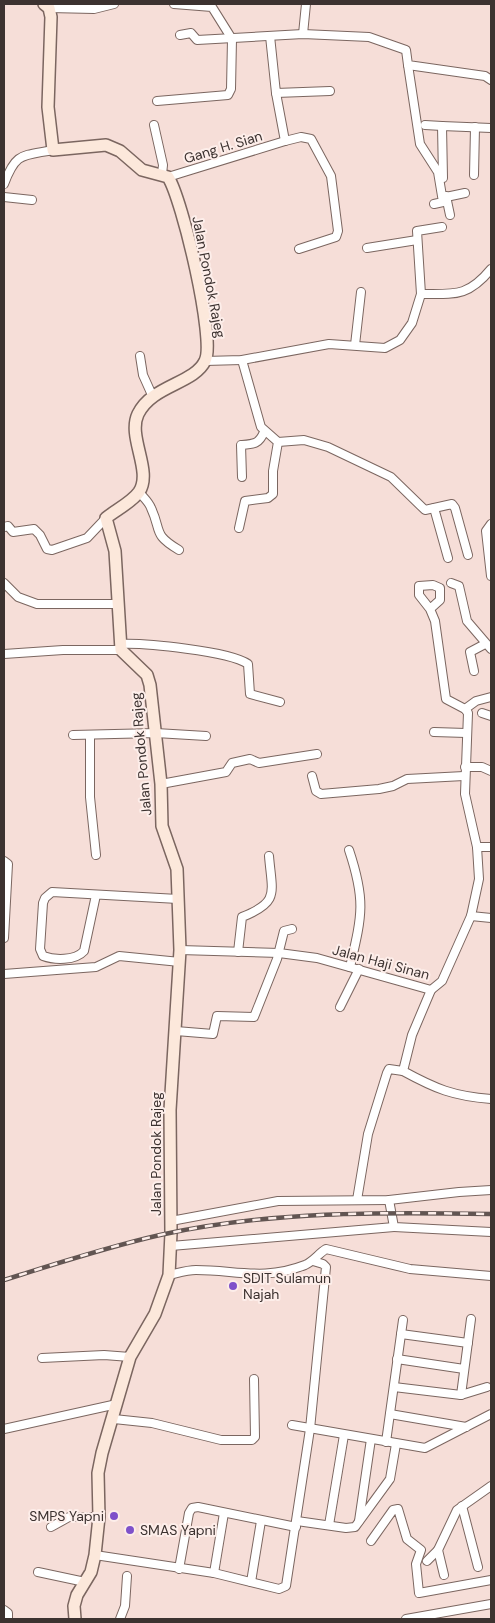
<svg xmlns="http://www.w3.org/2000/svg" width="495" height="1623" viewBox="0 0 495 1623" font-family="'DM Sans',sans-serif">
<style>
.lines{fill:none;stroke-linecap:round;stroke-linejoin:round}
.minor-casing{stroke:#7b6660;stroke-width:10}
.secondary-casing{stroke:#7b6660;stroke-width:14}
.minor{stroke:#fff;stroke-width:8}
.secondary{stroke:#fce8db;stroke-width:11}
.rail-casing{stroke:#625552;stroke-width:4.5}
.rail{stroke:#fdeeea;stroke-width:2.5;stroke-dasharray:8;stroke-linecap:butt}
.poi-dot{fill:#7e51ca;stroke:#fdeeea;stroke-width:2}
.labels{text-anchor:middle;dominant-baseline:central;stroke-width:4;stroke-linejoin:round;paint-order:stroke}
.street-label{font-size:14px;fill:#3c3230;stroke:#fdeeea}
.poi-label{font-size:14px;fill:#3c3230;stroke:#fdeeea;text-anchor:start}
</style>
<rect width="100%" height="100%" fill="#f6ded8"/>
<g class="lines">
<defs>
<g id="minor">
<path d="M174,4L212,7L232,39"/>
<path d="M49,8L94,9L114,4"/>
<path d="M303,34L306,4"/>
<path d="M180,35L191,33L197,40L303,34L369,37L406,50L408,65L485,76L491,80"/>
<path d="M270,36L276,93L330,91"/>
<path d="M408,65L420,144L438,172L443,202L434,204"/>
<path d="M276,93L285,141"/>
<path d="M157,101L228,95L231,89L232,39"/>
<path d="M154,125L163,165L162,174"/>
<path d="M425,125L442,126"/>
<path d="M474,175L475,127"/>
<path d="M168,177L285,141L301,137L311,139L331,176L338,231L336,237L299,249"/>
<path d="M443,178L442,126L491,128"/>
<path d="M4,184C16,152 22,156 53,150"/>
<path d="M446,196L450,215"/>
<path d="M4,197L32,200"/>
<path d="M446,197L465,193"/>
<path d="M367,248L417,240"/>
<path d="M421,294C455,294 468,297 491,269"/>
<path d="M355,345L361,292"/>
<path d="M140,356L143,375L152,395"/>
<path d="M205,361L242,360L329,344L385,348L400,340L412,323L421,294L417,231L442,227"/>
<path d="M278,442L304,440L328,447L391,477L425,510L452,504L455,508L468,555"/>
<path d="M242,477L241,445C254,444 259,444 264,432"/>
<path d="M139,492C143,497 149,502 151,508C162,531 152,534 179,550"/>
<path d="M434,508L448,558"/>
<path d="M491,524L486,531L491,576"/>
<path d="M4,527L8,526L13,532L34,529L40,535L47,549L52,550L87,538L106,518"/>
<path d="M239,528L245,501L268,498L273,494V471L278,442L261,427L242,360"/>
<path d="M4,583L18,597L37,604H119"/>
<path d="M451,583L459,586L467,621L491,649"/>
<path d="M121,644C145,643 229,651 248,664L250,694L280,702"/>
<path d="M4,654L63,650H121"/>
<path d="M474,671L470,652L485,644"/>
<path d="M465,709L476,701L491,697"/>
<path d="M482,713L491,716"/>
<path d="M434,732L466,733"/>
<path d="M73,735L156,733L206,736"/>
<path d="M90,735V797L96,855"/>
<path d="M465,767H482L491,771"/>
<path d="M312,776L316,791L321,794L379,789L393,786L407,779L464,776"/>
<path d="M161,784L226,772L232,763L250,759L259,763L317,754"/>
<path d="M477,847H491"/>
<path d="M349,850C366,901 362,915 350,967"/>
<path d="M4,861L8,864L4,938"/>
<path d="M96,895L84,951C75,961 54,960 43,956L40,949L43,903L45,898L52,892L178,899"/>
<path d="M471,916L491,918"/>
<path d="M180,950L279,953L317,958L431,990L442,981L471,916L479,879L477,847L465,794L468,713L465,709L446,699L435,621L430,609L419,595V586L433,585L440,588V600L430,609"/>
<path d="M238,952L242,917C280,902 272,893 269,856"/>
<path d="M4,974L96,967L119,956L180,962"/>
<path d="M431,990L412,1035L403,1071C436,1089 453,1096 491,1099"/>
<path d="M340,1007L359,969"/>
<path d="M176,1031L213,1034L217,1016L254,1017L277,959L284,931L292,929"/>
<path d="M357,1200L368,1134L387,1073L389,1069L403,1071"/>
<path d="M389,1200L394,1227L491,1232"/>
<path d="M171,1221L278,1201L389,1200L459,1192L491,1190"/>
<path d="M171,1246L394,1227"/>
<path d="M169,1275C178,1273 187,1270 196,1270C236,1270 264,1281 305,1265C314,1261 318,1254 326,1249L410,1269L491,1276"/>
<path d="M401,1334L468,1343"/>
<path d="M42,1358L104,1355L130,1357"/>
<path d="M397,1359L464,1369"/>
<path d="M394,1387L461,1395L487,1387"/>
<path d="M461,1395L471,1319"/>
<path d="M390,1414L466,1427"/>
<path d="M114,1419L152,1423L221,1440H252L255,1437L254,1379"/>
<path d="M292,1425L425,1448L491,1414"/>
<path d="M4,1429L117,1404"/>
<path d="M386,1442L403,1320"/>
<path d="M462,1506L478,1567"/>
<path d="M297,1521L346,1528L355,1527L390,1479L396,1444"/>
<path d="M359,1521L371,1439"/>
<path d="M329,1525L344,1435"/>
<path d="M51,1527L69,1517H99"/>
<path d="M371,1541L393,1510L398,1509L407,1539L421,1550L416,1564L419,1593L491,1580"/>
<path d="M95,1555L214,1573L279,1589L286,1586L310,1429L326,1267L323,1264L313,1261"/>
<path d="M427,1561L438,1550"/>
<path d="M179,1569L189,1513L192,1508L198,1507L296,1527"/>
<path d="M38,1572L85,1582"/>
<path d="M214,1573L224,1513"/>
<path d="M444,1575L438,1550L457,1510L491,1486"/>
<path d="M251,1582L261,1521"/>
<path d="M4,1610L8,1613V1619"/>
<path d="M120,1619L125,1606L127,1576"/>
<path d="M406,1619L491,1604"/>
</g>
<path id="secondary" d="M44,4L49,8L51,17L48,107L53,150L106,145L120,151L142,170L168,177C182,198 216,341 205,361C194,384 152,385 138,414C127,437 153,471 139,492C132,502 116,510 106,518L115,551L121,650L147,675L150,685L161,784L162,826L177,869L180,950L170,1110L171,1233L169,1275L155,1314L130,1357L102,1453L98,1473L99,1517L95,1555L91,1572L77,1595L74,1606L75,1619"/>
</defs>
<use href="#minor" class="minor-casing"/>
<use href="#secondary" class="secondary-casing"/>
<use href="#minor" class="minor"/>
<use href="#secondary" class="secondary"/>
<defs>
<path id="rail" d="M4,1280C55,1264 107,1247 160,1235C270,1211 380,1212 491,1214"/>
</defs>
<use href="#rail" class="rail-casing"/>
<use href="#rail" class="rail"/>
</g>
<g class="poi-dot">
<circle cx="233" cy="1286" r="5"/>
<circle cx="114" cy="1516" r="5"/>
<circle cx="130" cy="1530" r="5"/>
</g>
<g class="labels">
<g class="street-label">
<text transform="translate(223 147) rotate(-17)">Gang H. Sian</text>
<text transform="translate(209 277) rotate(79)">Jalan Pondok Rajeg</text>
<text transform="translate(141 754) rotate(-95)">Jalan Pondok Rajeg</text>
<text transform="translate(381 962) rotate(15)">Jalan Haji Sinan</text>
<text transform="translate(156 1154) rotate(-90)">Jalan Pondok Rajeg</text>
</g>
<g class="poi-label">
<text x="243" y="1278">SDIT Sulamun<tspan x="243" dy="16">Najah</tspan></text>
<text x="104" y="1516" text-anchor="end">SMPS Yapni</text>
<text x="140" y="1530">SMAS Yapni</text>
</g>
</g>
<rect width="495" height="1623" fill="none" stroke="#3c3230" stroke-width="10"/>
</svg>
